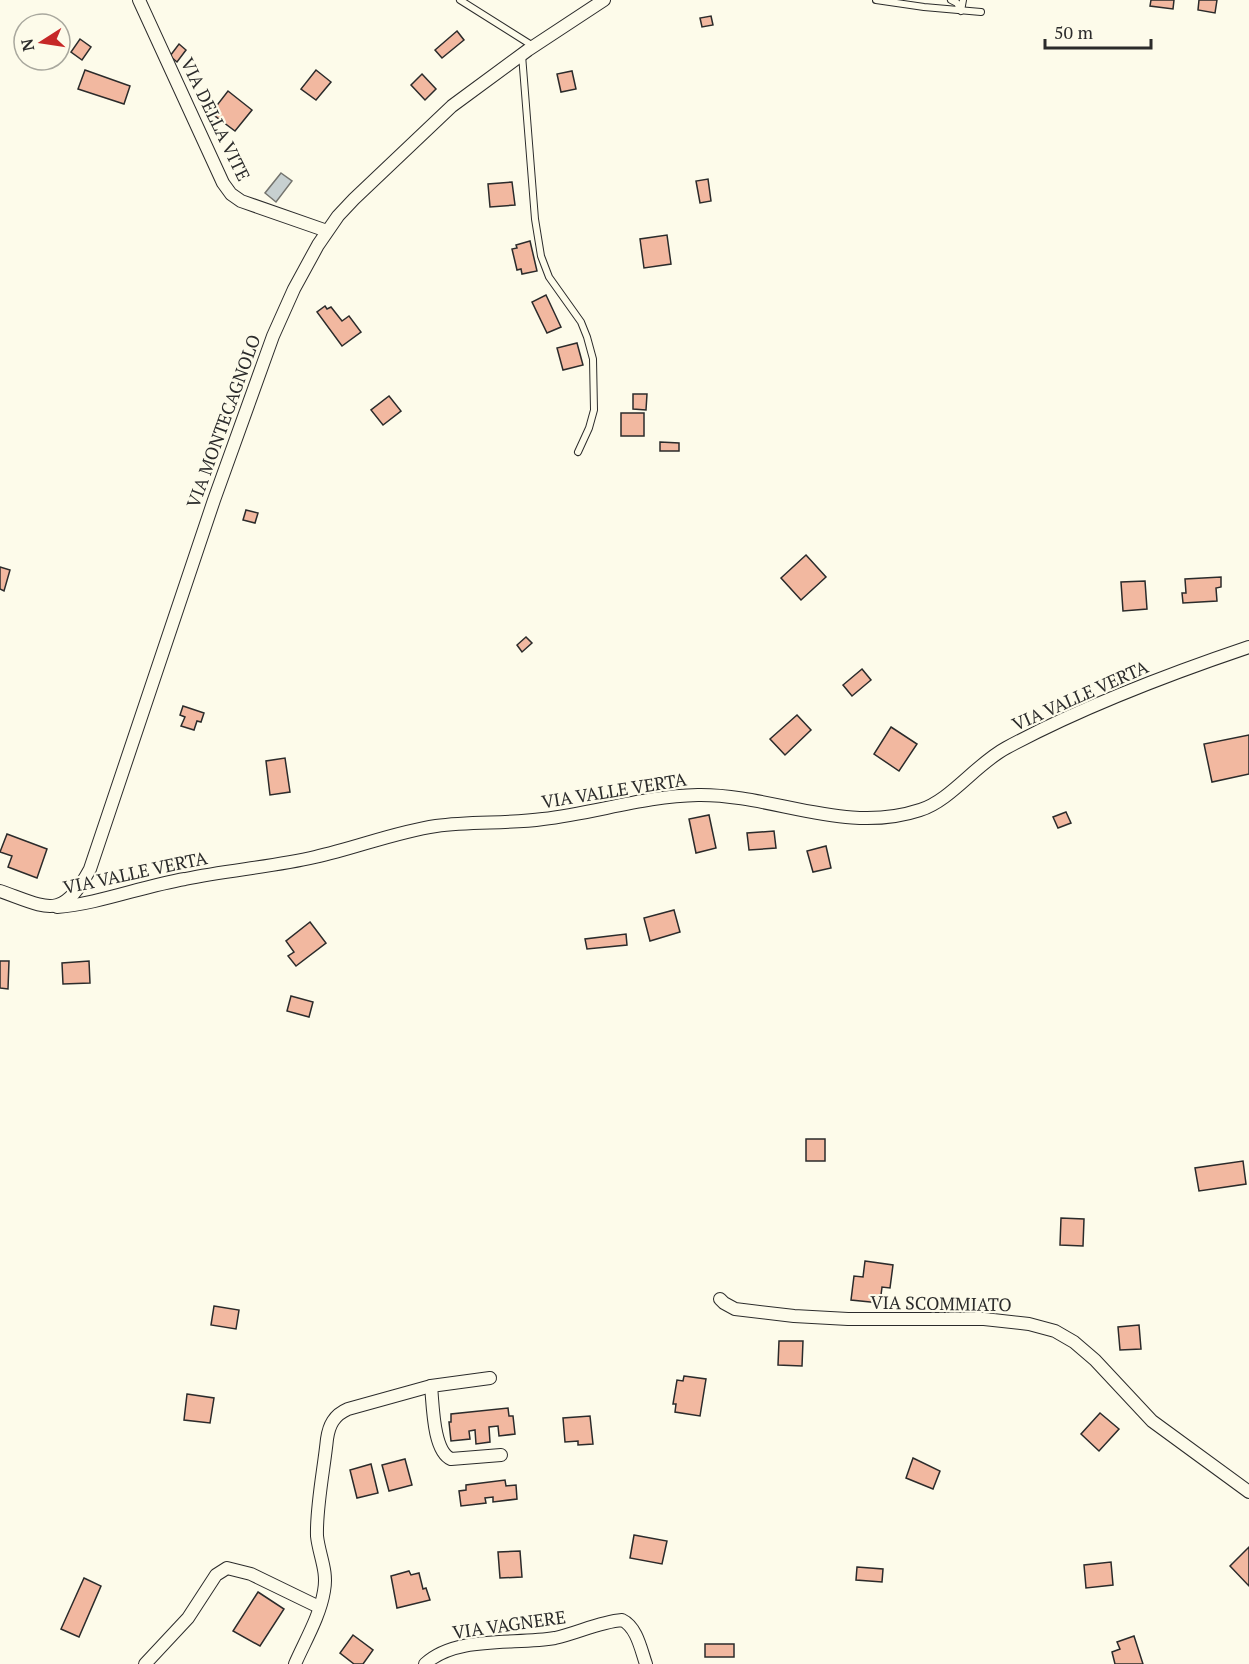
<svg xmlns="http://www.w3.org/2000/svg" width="1249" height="1664" viewBox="0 0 1249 1664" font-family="'PT Serif',serif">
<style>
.water{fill:#c7d0d0;stroke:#74746e;stroke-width:1.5}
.building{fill:#f2b8a0;stroke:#2b2b2b;stroke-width:1.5}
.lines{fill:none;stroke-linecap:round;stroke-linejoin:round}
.lane-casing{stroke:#2b2b2b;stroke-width:8}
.street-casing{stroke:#2b2b2b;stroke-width:14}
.lane{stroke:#fdfbea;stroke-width:6}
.street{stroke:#fdfbea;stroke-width:12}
.labels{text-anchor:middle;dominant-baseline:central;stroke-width:4.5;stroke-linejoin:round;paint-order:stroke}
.street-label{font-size:18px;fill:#2b2b2b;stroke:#fdfbea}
</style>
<rect width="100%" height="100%" fill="#fdfbea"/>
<path class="water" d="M281,173L292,181L276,202L265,193Z"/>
<g class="building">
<path d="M1151,0H1174L1173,9L1150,6Z"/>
<path d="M1199,0H1217L1215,13L1198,10Z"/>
<path d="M711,16L713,25L702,27L700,18Z"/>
<path d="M457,31L464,40L442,58L435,50Z"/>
<path d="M80,39L91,47L82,60L71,52Z"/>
<path d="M179,44L186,50L177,62L170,56Z"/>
<path d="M85,70L130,86L124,104L78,89Z"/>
<path d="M316,70L331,82L316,100L301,89Z"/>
<path d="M572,71L576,89L561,92L557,74Z"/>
<path d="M422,74L436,89L425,100L411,85Z"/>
<path d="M228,91L252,110L235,131L211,113Z"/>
<path d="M708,179L711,201L700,203L696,181Z"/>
<path d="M512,182L515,205L490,207L488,184Z"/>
<path d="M667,235L671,264L644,268L640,239Z"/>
<path d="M530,241L537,271L522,274L521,269L517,270L512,249L517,248L516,245Z"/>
<path d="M546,295L561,327L547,333L532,302Z"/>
<path d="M325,306L327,309L331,307L342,321L349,316L361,332L342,346L317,312Z"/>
<path d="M577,343L583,365L563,370L557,348Z"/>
<path d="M633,394H647L646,410L633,409Z"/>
<path d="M389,396L401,411L383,425L371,410Z"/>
<rect x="621" y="413" width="23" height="23"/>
<path d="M660,442L679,443V451H660Z"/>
<path d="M246,510L258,513L255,523L243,520Z"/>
<path d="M806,555L826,577L801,600L781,578Z"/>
<path d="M0,567L10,570L4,591L0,589Z"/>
<path d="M1221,577V587L1216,588L1217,601L1183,603L1182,593H1186L1185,579Z"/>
<path d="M1145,581L1147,609L1123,611L1121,582Z"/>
<path d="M526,637L532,643L522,652L517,645Z"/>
<path d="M862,669L871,680L852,696L843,685Z"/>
<path d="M183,706L204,713L201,722L197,721L194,730L181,726L185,717L180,715Z"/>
<path d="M797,715L811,730L785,755L770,739Z"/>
<path d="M891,727L917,744L899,771L874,754Z"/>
<path d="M1249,735V774L1212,782L1204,744Z"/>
<path d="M285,758L290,792L270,795L266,761Z"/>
<path d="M1066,812L1071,823L1058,828L1053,817Z"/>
<path d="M709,815L716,848L696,853L689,819Z"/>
<path d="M774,831L776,848L749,850L747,833Z"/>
<path d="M7,834L47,849L37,878L8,867L12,856L0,852Z"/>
<path d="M826,846L831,868L813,872L807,851Z"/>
<path d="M674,910L680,932L650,941L644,918Z"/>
<path d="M310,922L326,943L296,966L288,956L294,952L286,941Z"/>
<path d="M626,934L627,945L587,949L585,939Z"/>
<path d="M0,961H9L8,989L0,988Z"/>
<path d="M89,961L90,983L63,984L62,963Z"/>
<path d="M291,996L313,1002L309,1017L287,1011Z"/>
<rect x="806" y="1139" width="19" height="22"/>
<path d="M1243,1161L1246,1184L1199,1191L1195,1168Z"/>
<path d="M1061,1218L1084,1219L1083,1246L1060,1245Z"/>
<path d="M865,1261L893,1265L890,1288L882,1287L880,1303L851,1300L854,1276L863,1277Z"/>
<path d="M214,1306L239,1310L236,1329L211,1325Z"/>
<path d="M1139,1325L1141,1349L1120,1350L1118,1327Z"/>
<path d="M779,1341H803L802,1366L778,1365Z"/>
<path d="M684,1376L706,1379L700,1416L675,1412L676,1404H673L677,1380L683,1381Z"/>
<path d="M187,1394L214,1398L210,1423L184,1420Z"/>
<path d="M508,1408L509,1416H513L515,1434L499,1436L498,1426L489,1427L490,1442L476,1444L475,1430L469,1431L470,1439L451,1441L449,1422H451V1414Z"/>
<path d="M1100,1413L1119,1429L1099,1451L1081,1434Z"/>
<path d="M590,1416L593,1444L578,1445V1441L565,1442L563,1418Z"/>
<path d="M913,1458L940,1471L933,1489L906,1478Z"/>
<path d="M405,1459L412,1485L389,1491L382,1465Z"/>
<path d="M371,1464L378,1493L357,1498L350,1470Z"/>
<path d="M505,1480L506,1486L516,1485L517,1499L493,1502V1497L485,1498L486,1503L461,1506L459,1491L466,1490V1485Z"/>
<path d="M634,1535L667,1541L662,1564L630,1558Z"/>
<path d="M1249,1547V1586L1230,1566Z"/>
<path d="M520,1551L522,1577L500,1578L498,1552Z"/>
<path d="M1111,1562L1113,1585L1086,1588L1084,1565Z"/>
<path d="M857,1567L883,1569L882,1582L856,1580Z"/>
<path d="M409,1571L411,1575L419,1573L423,1589L426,1588L430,1600L397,1608L391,1576Z"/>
<path d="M84,1578L101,1586L79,1637L61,1629Z"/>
<path d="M258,1592L284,1609L260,1646L233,1631Z"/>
<path d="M353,1635L373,1650L363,1664H354L340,1653Z"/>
<path d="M1134,1636L1143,1664H1115L1112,1652L1120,1649L1117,1642Z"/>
<rect x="705" y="1644" width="29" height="13"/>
</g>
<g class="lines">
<defs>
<g id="lane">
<path d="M460,0L533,46"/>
<path d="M876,0L924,7L981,12"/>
<path d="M951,0L957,3L961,11L963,0"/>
<path d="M522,55L535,219L541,256L549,277L581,322L587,337L593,359L594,410L589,428L578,452"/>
</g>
<g id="street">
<path d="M139,0L223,183L231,194L241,201L327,231"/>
<path d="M0,891C48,908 62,921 90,869L214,500L273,336L294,289L318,245L338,216L354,199L452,106L528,50L604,0"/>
<path d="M57,907C98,904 143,886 185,879C228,870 272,867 315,857C356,848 395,832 436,826C472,821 508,824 543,819C595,813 645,796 698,795C773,794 845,835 920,810C950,801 976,764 1006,748C1080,708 1169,674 1249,647"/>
<path d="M720,1299L724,1303L735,1309L794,1316L848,1319H984L1029,1324L1055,1331L1074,1342L1095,1360L1152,1421L1249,1492"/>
<path d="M490,1378L431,1386C433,1405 433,1451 451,1459L501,1455"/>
<path d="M145,1664L188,1618L216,1575L227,1568L251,1574L319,1607"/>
<path d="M295,1664C305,1641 320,1616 324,1591C328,1571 319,1555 317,1536C316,1507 324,1469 327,1439C329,1425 334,1415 348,1409L431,1386"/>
<path d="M425,1664C456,1635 515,1645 555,1638C578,1633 599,1622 622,1620C637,1627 641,1650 646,1664"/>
</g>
</defs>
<use href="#lane" class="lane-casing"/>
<use href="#street" class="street-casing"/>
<use href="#lane" class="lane"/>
<use href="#street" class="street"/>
</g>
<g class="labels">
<g class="street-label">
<text transform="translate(216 119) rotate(64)">VIA DELLA VITE</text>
<text transform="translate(223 421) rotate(-70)">VIA MONTECAGNOLO</text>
<text transform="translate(1080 695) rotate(-24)">VIA VALLE VERTA</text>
<text transform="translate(614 790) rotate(-9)">VIA VALLE VERTA</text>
<text transform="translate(135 872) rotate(-12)">VIA VALLE VERTA</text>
<text transform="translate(941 1303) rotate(1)">VIA SCOMMIATO</text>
<text transform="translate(509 1624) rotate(-8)">VIA VAGNERE</text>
</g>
</g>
<g transform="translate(42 42) rotate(258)"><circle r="28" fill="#fdfbea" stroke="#a9a89e" stroke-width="1.5"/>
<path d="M0-4.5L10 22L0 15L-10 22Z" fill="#c62828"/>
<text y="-9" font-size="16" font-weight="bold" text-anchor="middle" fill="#2b2b2b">N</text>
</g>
<path d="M1045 39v9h106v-9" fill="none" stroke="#2b2b2b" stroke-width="3"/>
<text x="1054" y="39" font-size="18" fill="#2b2b2b" stroke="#fdfbea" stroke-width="4.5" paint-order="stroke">50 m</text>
</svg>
